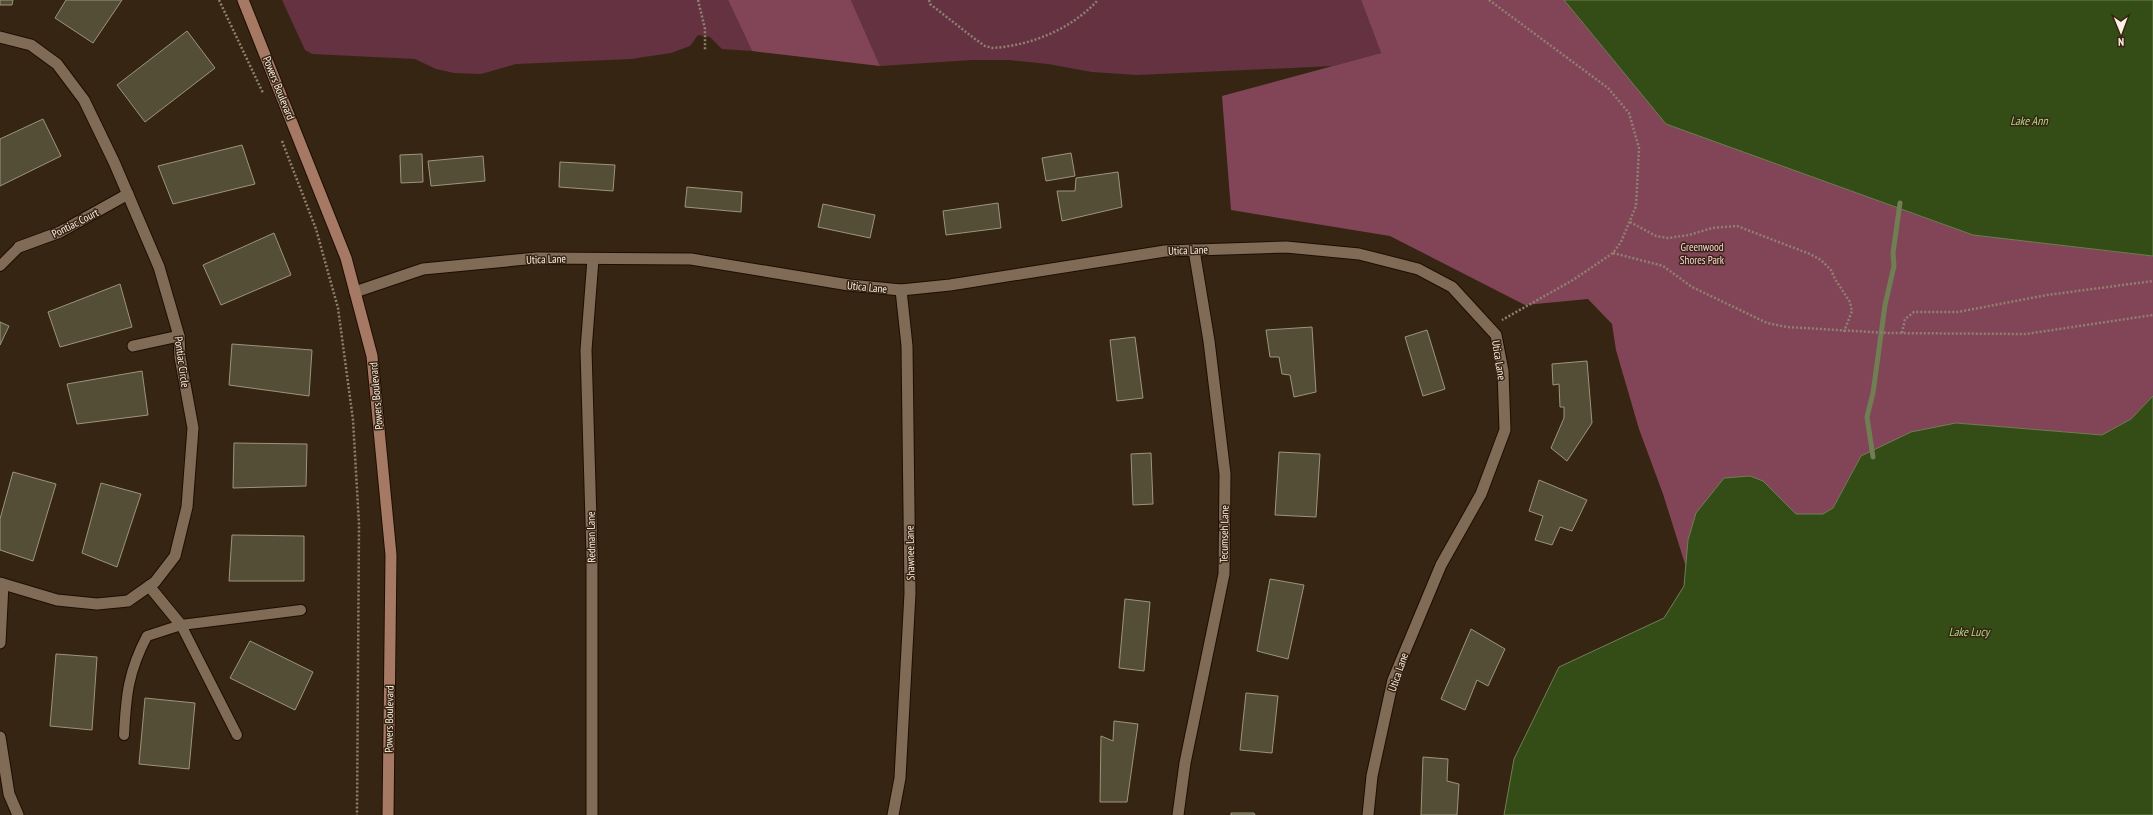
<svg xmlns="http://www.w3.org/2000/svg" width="2153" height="815" viewBox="0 0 2153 815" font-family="'PT Sans Narrow',sans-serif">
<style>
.green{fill:#653241}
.forest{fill:#824557}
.water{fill:#344d16;stroke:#707e54}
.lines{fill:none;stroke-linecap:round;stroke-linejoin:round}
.stream{stroke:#707e54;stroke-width:5}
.building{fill:#534e35;stroke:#9b967a}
.service-casing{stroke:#1e0e00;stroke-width:12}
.minor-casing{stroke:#1e0e00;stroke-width:13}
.secondary-casing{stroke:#1e0e00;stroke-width:13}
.path{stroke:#8f8071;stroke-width:2.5;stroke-dasharray:2 2;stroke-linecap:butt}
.service{stroke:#806b57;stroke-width:10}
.minor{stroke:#806b57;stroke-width:11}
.secondary{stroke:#a67964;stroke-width:11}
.labels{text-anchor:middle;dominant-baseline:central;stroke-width:3;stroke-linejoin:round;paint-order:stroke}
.street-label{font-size:11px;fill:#fdf1e6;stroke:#372513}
.park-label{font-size:11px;fill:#fdd5de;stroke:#372513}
.water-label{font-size:12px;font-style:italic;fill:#add786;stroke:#372513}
</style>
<rect width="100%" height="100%" fill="#372513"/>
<g class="green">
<path d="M282,0H728L752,51L722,49L710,37L698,35L690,46L671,53L631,59L516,64L481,74L454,73L436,69L415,59L312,54L305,50Z"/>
<path d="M851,0H1361L1381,53L1333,66L1137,75L1092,72L1048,64L1009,60H972L880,66Z"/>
</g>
<g class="forest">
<path d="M728,0H851L880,66L752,51Z"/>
<path d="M1361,0H1564L1666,124L1973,235L2153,256V396L2131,419L2102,435L1956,423L1861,456L1833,508L1823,514H1796L1763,481L1688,540L1686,567L1663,494L1639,429L1616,350L1612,324L1588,299L1525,305L1390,236L1231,210L1222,96L1381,53Z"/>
</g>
<g class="water">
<path d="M1564,0H2153V256L1973,235L1666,124Z"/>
<path d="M2153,396V815H1504L1514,759L1559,667L1664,618L1684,586L1688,540L1696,513L1724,478L1750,476L1763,481L1796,514H1823L1833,508L1861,456L1911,432L1956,423L2102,435L2131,419Z"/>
</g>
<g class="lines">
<path class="stream" d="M1873,457L1867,417L1873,393L1885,305L1894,266L1893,253L1900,203"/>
</g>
<g class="building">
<path d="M0,0H13L12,5H0Z"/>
<path d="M66,0H122L93,43L55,18Z"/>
<path d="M187,31L215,68L145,122L117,85Z"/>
<path d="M43,119L61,156L0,186V139Z"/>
<path d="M242,145L255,184L173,204L158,166Z"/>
<path d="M1071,153L1075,176L1046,181L1042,158Z"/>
<path d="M422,154L423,182L401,183L400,155Z"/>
<path d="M483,156L485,181L431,186L428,161Z"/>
<path d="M560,162L615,165L613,191L559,187Z"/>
<path d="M1118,172L1122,207L1062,221L1057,191H1075L1076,178Z"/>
<path d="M687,187L742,192L741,212L685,207Z"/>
<path d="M998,203L1001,228L946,235L943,211Z"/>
<path d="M823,204L875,215L870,238L818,227Z"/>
<path d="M274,233L291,275L221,305L203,265Z"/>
<path d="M120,284L132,327L60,347L48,312Z"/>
<path d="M0,322L9,326L0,345Z"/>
<path d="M1312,327L1316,392L1294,397L1290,375L1282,374L1279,357H1270L1266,330Z"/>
<path d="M1427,330L1445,389L1423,396L1405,337Z"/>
<path d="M1135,337L1143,398L1117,401L1110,340Z"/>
<path d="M232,344L312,350L309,396L229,385Z"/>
<path d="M1587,361L1592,423L1567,461L1551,448L1564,418V407H1560L1559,384L1553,385L1552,364Z"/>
<path d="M142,371L148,415L77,424L67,384Z"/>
<path d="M234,443L307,444L306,486L233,488Z"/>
<path d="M1279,452L1320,454L1316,517L1275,515Z"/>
<path d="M1151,453L1153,504L1133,505L1131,454Z"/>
<path d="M13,472L56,484L33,561L0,550V519Z"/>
<path d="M1539,480L1587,500L1572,531L1560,527L1552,545L1535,540L1543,516L1529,511Z"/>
<path d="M101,483L141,494L117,567L82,553Z"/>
<path d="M232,535L304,536V581H229Z"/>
<path d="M1270,579L1304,585L1288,659L1257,651Z"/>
<path d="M1125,599L1150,602L1144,671L1119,668Z"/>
<path d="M1471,629L1505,649L1488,686L1477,680L1465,710L1441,699Z"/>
<path d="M250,641L313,672L295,710L230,678Z"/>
<path d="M56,654L97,657L92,730L50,726Z"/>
<path d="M1246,693L1278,696L1272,753L1240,750Z"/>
<path d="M145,698L195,703L189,769L139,764Z"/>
<path d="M1114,721L1138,724L1127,802H1100L1101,736L1113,741Z"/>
<path d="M1423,757L1448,759L1447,781L1459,784L1457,815H1421Z"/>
<path d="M1231,813H1254L1255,815H1231Z"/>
</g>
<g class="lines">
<defs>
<g id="service">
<path d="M0,266L19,247"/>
<path d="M181,625L237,735"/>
<path d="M124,735C126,696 128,672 147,636L181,625L301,610"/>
</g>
<g id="minor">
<path d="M0,37L31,45L57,64L84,100L114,162L159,267L179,336L180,357L193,428L187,507L175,556L155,582L128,601L97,604L57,600L0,583"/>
<path d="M19,247L60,232L128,194"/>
<path d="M355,292L423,269L537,258L691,259L849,285L901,290L950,285L1165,251L1286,247L1359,254L1418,269L1452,287L1496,335L1503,371L1505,430L1481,494L1441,565L1393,680L1372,776L1368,815"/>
<path d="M133,346L179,336"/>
<path d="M149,586L181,625"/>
<path d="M0,643L3,584"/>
<path d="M0,737L9,794L18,815"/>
<path d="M592,815V555L586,350L593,259"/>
<path d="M893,815L900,778L910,593L907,346L901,290"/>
<path d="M1178,815L1185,763L1224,574L1225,474L1209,341L1194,250"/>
</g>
<path id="secondary" d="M243,0L346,258L372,356L391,555L388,815"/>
</defs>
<use href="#service" class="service-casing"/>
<use href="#minor" class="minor-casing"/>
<use href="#secondary" class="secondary-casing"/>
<g class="path">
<path d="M219,0L263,93"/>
<path d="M698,0L705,29V50"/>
<path d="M929,0L930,4L975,39L985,46L993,48C1033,45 1071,29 1098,0"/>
<path d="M1489,0L1608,88L1629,113L1639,148L1636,206L1621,242L1613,253L1573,280L1502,320"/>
<path d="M282,141L316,229L338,308L353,420L359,524L357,815"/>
<path d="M1630,222L1656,236L1668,238L1689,235L1712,228L1737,226L1810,254L1821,260L1831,270L1835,279L1850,302L1852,311L1844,332"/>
<path d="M1613,253L1663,266L1692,287L1767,323L1787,327L1888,333L2026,334L2153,315"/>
<path d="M1902,333L1905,319L1914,312H1958L2047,295L2153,281"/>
</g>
<use href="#service" class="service"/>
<use href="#minor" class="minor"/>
<use href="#secondary" class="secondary"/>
</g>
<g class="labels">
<g class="street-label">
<text transform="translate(279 88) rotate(68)">Powers Boulevard</text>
<text transform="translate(75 223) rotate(-27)">Pontiac Court</text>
<text transform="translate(1188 250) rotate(-2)">Utica Lane</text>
<text transform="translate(546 259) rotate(-2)">Utica Lane</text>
<text transform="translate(867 287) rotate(6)">Utica Lane</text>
<text transform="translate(1499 360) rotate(81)">Utica Lane</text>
<text transform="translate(182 362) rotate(82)">Pontiac Circle</text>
<text transform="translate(376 396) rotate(-95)">Powers Boulevard</text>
<text transform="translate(1224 534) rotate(-89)">Tecumseh Lane</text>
<text transform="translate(591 537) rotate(-91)">Redman Lane</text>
<text transform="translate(910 553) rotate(-91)">Shawnee Lane</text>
<text transform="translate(1398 672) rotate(-71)">Utica Lane</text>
<text transform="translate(389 719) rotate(-89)">Powers Boulevard</text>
</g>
<g class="park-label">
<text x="1702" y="247">Greenwood<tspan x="1702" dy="13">Shores Park</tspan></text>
</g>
<g class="water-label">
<text x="2029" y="120">Lake Ann</text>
<text x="1969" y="631">Lake Lucy</text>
</g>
</g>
<g transform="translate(2121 32) rotate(179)" stroke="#372513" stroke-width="3" paint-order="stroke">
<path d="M0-3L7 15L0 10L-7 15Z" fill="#fdf1e6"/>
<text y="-6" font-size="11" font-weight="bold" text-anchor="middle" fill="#fdf1e6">N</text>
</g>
</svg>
